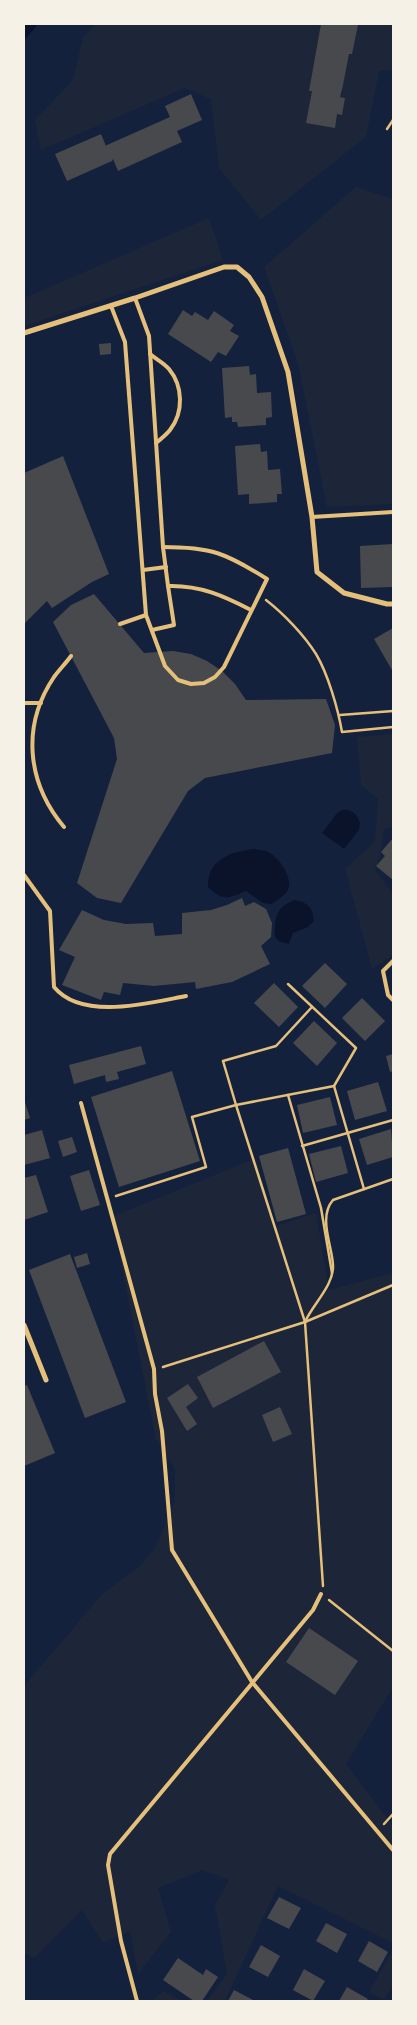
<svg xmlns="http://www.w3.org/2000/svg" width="417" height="2025" viewBox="0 0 417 2025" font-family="'PT Sans',sans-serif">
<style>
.green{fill:#1d2539}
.water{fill:#0b132b}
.building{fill:#48494c}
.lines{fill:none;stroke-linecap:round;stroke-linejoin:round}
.path{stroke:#e5c07b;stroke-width:2.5}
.service{stroke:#e5c07b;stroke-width:4}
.minor{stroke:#e5c07b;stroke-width:5}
</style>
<rect width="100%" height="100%" fill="#14213d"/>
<g class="green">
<path d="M96,24H393V70L379,71L366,137L261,220L219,168L211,99L185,88L41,150L35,120L73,80L83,37Z"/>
<path d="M356,187L393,199V504L327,507L298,363L264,267Z"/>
<path d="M209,218L223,260L24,326V298Z"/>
<path d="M393,734V826L384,829L381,851L375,870L393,894V955L372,969L345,869L375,842L378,799L361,785L357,737Z"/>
<path d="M256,1158L275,1226L316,1213L329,1290L393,1273V1687L346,1764L393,1826V1943L278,1886L225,2001H207L227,1974L215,1905L229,1880L202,1870L158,1888L171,1932L138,1974L130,1931L103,1943L82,1910L34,1958L24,1953V1686L103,1593L138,1568L155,1548L175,1501V1469L156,1439L112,1217Z"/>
<path d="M393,1950V1985L384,2000L369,1992Z"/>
<path d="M164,1991L182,2001H151Z"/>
</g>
<g class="water">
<path d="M24,24H38L24,41Z"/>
<path d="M342,810C352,809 357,814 360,823L359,830L344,849L322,833L337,813Z"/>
<path d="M254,849C258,850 262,850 266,851C277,855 291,874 289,887C288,894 278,899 272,904L263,903L246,891C227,899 223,901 208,887C207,859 231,852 254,849Z"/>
<path d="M295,900C308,903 313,907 314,921L308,927L293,933L289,944L280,942L275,937C274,917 276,907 295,900Z"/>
</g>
<g class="building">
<path d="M321,24L358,25L352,54H349L343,85L340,97L345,98L342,115L337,114L335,128L306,123L312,91H309Z"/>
<path d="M191,94L202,120L177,131L182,142L118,171L113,159L112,161L67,181L55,154L101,134L106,146L107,145L170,117L165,106Z"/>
<path d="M183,310L192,316L195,312L208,320L214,311L234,325L230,331L239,336L226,356L218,352L211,362L168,334Z"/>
<path d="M111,343V354L100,355L99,344Z"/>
<path d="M249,366L250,375L256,374L257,393L271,392L272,417L266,418V425L238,427L237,422H232V417L225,418L222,368Z"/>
<path d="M260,444L261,452L267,451L268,470L280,469L282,494H277V502L249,504V494L238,495L235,446Z"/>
<path d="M63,456L109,574L92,582L52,608L47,601L24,624V473Z"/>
<path d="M393,544V587L361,588L360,546Z"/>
<path d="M94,594L144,653L173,651L191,654L207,661L222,671L235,684L246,700L326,699L335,725L332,753L205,778L188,791L121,903L97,898L77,883L117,759L114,738L53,622L71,605Z"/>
<path d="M393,628V670H392L374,639Z"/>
<path d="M393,838V880L376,866L385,856L381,852Z"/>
<path d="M242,898L245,906L254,902L266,909L272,923L271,937L261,946L270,964L232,982L196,989L195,982L154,986L123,983L120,995L104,992L101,1000L62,985L75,957L59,950L82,910L104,920L126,924L153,923L155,936L182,934V913L211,910L227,905Z"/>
<path d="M325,963L347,984L325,1008L302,986Z"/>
<path d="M274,983L298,1007L279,1027L254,1003Z"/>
<path d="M362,998L385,1021L365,1041L342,1018Z"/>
<path d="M314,1021L337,1043L317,1066L293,1043Z"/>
<path d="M141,1046L146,1064L117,1072L119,1079L106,1082L105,1075L74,1084L69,1065Z"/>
<path d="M393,1054V1071L390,1072L386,1056Z"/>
<path d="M172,1071L200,1161L119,1187L91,1097Z"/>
<path d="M378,1082L387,1111L355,1120L347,1091Z"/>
<path d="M330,1097L337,1125L303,1133L297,1105Z"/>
<path d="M24,1099L30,1118L24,1120Z"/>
<path d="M391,1129L393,1157L367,1165L359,1139Z"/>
<path d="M42,1130L50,1158L24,1165V1135Z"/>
<path d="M72,1137L77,1152L63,1157L58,1141Z"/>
<path d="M341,1146L348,1173L316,1182L309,1154Z"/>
<path d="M288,1148L306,1214L277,1222L259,1156Z"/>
<path d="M89,1170L100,1205L81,1211L70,1176Z"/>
<path d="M36,1175L48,1212L24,1220V1178Z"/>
<path d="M87,1253L90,1264L77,1268L74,1257Z"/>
<path d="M70,1254L126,1402L85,1418L29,1270Z"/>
<path d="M264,1341L281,1372L213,1408L197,1377Z"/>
<path d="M188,1384L198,1398L186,1407L197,1424L187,1431L167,1398Z"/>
<path d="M27,1385L55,1453L24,1466V1386Z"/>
<path d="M280,1407L292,1434L273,1442L262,1415Z"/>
<path d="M309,1628L358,1661L335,1695L286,1662Z"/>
<path d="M279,1897L301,1908L289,1929L267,1918Z"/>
<path d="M326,1923L347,1934L337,1953L316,1941Z"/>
<path d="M369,1941L388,1952L377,1972L358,1961Z"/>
<path d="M261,1945L280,1956L268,1977L249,1967Z"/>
<path d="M178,1958L203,1975L206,1969L218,1977L202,2001H194L163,1980Z"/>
<path d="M304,1969L325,1981L313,2001L293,1990Z"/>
<path d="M347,1987L368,1999L366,2001H339Z"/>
<path d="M234,1990L255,2001H228Z"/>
</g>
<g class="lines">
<g class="path">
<path d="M387,129L393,120"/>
<path d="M266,600C284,614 304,635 316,654C328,674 338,709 342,732L393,727"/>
<path d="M340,715L393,711"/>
<path d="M288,984L356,1048L334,1086L236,1105L305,1322L323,1586"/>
<path d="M334,1086L364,1189"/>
<path d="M288,1095L321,1208L332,1273"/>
<path d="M302,1146L393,1120"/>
<path d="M116,1196L206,1167L192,1117L236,1105L223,1061L276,1046L312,1007"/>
<path d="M306,1320C314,1303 334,1285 333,1265C332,1245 318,1217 333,1200L393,1179"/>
<path d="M163,1367L305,1322L393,1285"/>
<path d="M329,1600L393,1651"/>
<path d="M384,1824L393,1814"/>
</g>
<g class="service">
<path d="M135,298L149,336L163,547L168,586C200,585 224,596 251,610"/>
<path d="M111,306L125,342L146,615L165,666L178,680L191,684L204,683L215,677L224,667L267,579C226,553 211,547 163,547"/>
<path d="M150,354C156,359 164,363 169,369C183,386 184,412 170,430C166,435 161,439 156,443"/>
<path d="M312,517L393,512"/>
<path d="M143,570L166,567"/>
<path d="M120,624L146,615"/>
<path d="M152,630L174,625L168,586"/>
<path d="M24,703H41"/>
<path d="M64,827C27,783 21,726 54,677C59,670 66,663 71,656"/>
<path d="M24,875L50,911L54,987C82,1021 149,1003 186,996"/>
<path d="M393,961L383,971L388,995L393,1000"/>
<path d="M81,1103L154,1369L155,1394L162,1431L172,1550L252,1682L393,1850"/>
<path d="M137,2001L121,1941L108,1865L110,1854L313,1610L321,1594"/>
</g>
<g class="minor">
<path d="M24,333L135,298L224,267H237L249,277L262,297L288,372L312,517L317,572L344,593L387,604H393"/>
<path d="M24,1325L46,1380"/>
</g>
</g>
<rect width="417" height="2025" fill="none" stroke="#f6f1e7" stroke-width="50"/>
</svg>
